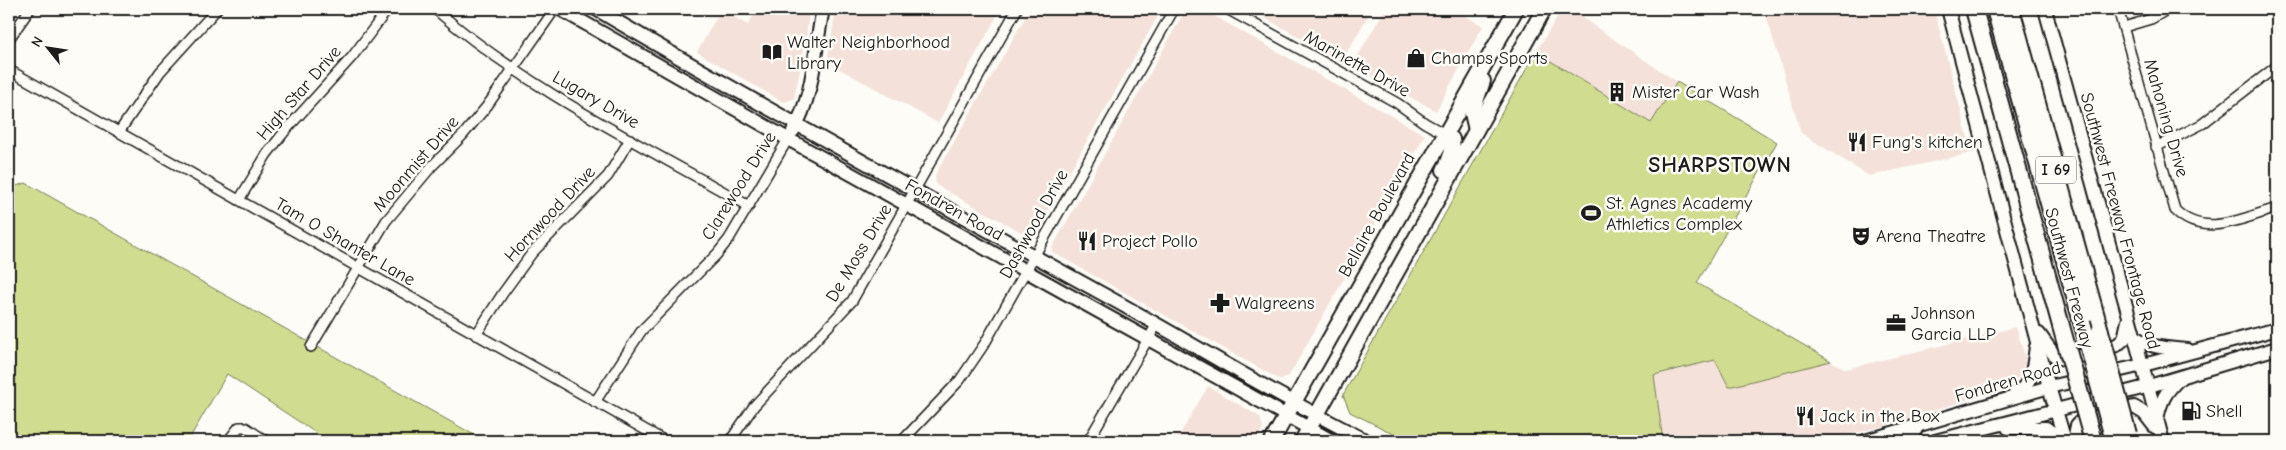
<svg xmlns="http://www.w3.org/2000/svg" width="2286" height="450" viewBox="0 0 2286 450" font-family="'Comic Neue',sans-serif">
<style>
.built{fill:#f4e2da}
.green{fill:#d0dd90;stroke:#767c56}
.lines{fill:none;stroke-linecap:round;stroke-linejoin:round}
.street-casing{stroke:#1c1c1c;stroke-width:12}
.secondary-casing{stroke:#1c1c1c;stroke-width:16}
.primary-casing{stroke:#1c1c1c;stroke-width:18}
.highway-casing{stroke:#1c1c1c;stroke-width:20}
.street{stroke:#fdfcf7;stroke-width:9}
.secondary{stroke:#fdfcf7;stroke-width:12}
.primary{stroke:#fdfcf7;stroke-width:14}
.highway{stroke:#fdfcf7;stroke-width:16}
.highway-bridge-casing{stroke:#1c1c1c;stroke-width:20;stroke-linecap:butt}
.highway-bridge{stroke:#fdfcf7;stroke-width:16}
.labels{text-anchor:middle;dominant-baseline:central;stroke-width:5;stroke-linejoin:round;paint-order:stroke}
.shield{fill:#fdfcf7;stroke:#605f5e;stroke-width:1}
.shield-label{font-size:16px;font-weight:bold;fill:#1c1c1c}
.poi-label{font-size:18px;fill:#1c1c1c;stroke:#fdfcf7;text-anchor:start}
.street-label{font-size:18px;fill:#1c1c1c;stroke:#fdfcf7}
.district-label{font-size:22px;font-weight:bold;letter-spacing:1px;fill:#1c1c1c;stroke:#fdfcf7}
</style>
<rect width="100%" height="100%" fill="#fdfcf7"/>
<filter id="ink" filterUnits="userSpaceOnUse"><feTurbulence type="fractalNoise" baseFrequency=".02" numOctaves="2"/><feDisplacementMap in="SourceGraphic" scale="10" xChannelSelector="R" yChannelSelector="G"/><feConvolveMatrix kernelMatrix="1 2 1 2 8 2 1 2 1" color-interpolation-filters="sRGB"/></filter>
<g filter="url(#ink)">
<g class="built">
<path d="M757,9L809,10L806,41L794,99L783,102L697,52L721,10L748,25Z"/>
<path d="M836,9H1001L938,123L827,62Z"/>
<path d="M1030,9H1162L1033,236L1030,237L936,185L935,175Z"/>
<path d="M1186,9H1202L1425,135L1289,376L1285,377L1282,381L1052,252V248Z"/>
<path d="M1249,9H1372L1342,61Z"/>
<path d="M1385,9H1453L1483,26L1436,111L1352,66Z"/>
<path d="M1562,9H1569L1677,82L1651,123L1536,52Z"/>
<path d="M1758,9H1934L1972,153L1869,176L1801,133L1766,15Z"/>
<path d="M2016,327L2026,360L2021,375L2011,385L1903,421L1825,441H1663L1654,375L1715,360L1729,387L1831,361L1846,369Z"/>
<path d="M1208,386L1260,417L1263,428L1256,441H1176Z"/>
</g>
<g class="green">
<path d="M1536,52L1651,123L1677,82L1777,142L1697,283L1831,361L1729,387L1715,360L1654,375L1663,441H1403L1392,433L1350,412L1343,395Z"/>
<path d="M26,183L485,441H328L227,374L188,441H9V188Z"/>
</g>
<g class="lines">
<defs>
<g id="street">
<path d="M435,9C528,90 642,145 749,206"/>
<path d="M1227,9L1397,103L1425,123L1445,134"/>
<path d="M2118,9L2175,210C2204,239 2242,218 2277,208"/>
<path d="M2124,27L2151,19L2168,9"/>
<path d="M9,39L30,9"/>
<path d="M9,70L665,441"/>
<path d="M119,132L160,72L217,9"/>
<path d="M2156,147L2202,124L2277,66"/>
<path d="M239,200L267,154L285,131L352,57L388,9"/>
<path d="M476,335L503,293L532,253L608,176L630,139"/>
<path d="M311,347L386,221L432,166L463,135L487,106L555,9"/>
<path d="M595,402L642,330L717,254L729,239L788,139"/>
<path d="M228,441L239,427H245L266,441"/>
<path d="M730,441L754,406L852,301L1017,9"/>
<path d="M902,441L960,380L985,343L1174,9"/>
<path d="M1088,441L1157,324"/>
</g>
<g id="secondary">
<path d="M560,9L788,139L1332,441"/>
<path d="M596,9C762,107 931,199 1099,292C1189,341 1276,396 1367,441"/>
<path d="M1948,9L2049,387L2065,441"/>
<path d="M2045,9L2163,441"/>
<path d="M793,131C815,93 814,51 823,9"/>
<path d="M2039,334L2055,356L2066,360L2117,345L2124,339L2128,321"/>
<path d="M2133,335C2149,349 2168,348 2188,350"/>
<path d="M2015,394C2034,383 2033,366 2036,347"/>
<path d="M2157,420C2160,401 2166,391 2180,378"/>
<path d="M2008,428H2046L2063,441"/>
<path d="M1865,441L2049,387L2151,363L2277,329"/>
<path d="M1899,441L1911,438L1917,427"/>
<path d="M1935,441L2146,387L2277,348"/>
<path d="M2074,441L2077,425L2081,421L2134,407L2144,413L2155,427"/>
</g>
<g id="primary">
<path d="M1476,130L1472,113L1483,81"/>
<path d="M1444,170C1450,160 1454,150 1452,139L1445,134"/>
<path d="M1272,441L1516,9"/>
<path d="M1302,441L1544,9"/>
</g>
<g id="highway">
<path d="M1974,9L2061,326"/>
<path d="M1995,9L2082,322"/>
<path d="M2011,9L2100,331"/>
</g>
</defs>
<use href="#street" class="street-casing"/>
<use href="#secondary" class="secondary-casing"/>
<use href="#primary" class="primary-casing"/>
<use href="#highway" class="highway-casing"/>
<use href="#street" class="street"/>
<use href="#secondary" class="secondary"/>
<use href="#primary" class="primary"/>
<use href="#highway" class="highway"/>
<defs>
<g id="highway-bridge">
<path d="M2082,322L2114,441"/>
<path d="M2061,326L2093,441"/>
<path d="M2100,331L2128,434"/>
</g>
</defs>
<use href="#highway-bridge" class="highway-bridge-casing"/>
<use href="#highway-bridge" class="highway-bridge"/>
</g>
</g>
<defs>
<symbol id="library-bare" viewBox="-9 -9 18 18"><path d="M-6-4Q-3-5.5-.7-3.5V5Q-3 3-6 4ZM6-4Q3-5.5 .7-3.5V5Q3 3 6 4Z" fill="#1c1c1c" stroke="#fdfcf7" stroke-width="2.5" paint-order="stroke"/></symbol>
<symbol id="shop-bare" viewBox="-9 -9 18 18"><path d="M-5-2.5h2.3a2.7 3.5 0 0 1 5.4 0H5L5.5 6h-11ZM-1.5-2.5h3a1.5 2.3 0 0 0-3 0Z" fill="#1c1c1c" stroke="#fdfcf7" stroke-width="2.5" paint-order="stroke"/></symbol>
<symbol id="building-bare" viewBox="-9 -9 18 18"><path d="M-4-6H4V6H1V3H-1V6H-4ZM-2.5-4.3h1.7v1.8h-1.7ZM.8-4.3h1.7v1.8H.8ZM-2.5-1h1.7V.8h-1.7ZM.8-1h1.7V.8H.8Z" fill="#1c1c1c" stroke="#fdfcf7" stroke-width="2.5" paint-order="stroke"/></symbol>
<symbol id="restaurant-bare" viewBox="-9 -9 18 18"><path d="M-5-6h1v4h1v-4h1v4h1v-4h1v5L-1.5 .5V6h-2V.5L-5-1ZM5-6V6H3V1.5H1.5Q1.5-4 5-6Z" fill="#1c1c1c" stroke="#fdfcf7" stroke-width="2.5" paint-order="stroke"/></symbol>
<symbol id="stadium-bare" viewBox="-9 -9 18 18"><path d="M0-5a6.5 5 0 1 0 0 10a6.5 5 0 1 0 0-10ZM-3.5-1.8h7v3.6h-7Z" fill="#1c1c1c" stroke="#fdfcf7" stroke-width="2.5" paint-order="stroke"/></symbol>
<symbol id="theatre-bare" viewBox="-9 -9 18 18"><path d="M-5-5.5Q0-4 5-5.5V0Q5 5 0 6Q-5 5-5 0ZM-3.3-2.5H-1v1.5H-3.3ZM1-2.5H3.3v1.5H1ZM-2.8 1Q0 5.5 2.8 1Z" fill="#1c1c1c" stroke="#fdfcf7" stroke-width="2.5" paint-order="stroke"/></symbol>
<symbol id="pharmacy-bare" viewBox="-9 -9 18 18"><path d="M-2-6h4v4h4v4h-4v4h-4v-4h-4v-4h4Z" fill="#1c1c1c" stroke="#fdfcf7" stroke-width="2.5" paint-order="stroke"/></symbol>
<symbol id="office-bare" viewBox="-9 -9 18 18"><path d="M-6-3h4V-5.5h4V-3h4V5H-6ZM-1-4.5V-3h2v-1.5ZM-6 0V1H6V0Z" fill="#1c1c1c" stroke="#fdfcf7" stroke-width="2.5" paint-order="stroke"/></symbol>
<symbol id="fuel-bare" viewBox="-9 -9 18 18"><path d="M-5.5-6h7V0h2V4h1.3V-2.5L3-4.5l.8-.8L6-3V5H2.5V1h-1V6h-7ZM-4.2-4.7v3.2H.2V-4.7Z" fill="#1c1c1c" stroke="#fdfcf7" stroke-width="2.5" paint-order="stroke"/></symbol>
</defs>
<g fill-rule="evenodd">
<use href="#library-bare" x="758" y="38" width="28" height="28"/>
<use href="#shop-bare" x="1402" y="44" width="28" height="28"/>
<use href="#building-bare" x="1603" y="78" width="28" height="28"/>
<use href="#restaurant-bare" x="1843" y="128" width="28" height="28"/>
<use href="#stadium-bare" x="1577" y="199" width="28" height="28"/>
<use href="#theatre-bare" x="1847" y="222" width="28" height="28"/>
<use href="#restaurant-bare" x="1073" y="227" width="28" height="28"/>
<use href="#pharmacy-bare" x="1206" y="289" width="28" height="28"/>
<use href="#office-bare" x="1882" y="309" width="28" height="28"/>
<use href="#fuel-bare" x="2177" y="397" width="28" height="28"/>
<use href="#restaurant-bare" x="1791" y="402" width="28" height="28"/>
</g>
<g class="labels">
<rect class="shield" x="2036" y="156.5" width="40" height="27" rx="4"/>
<g class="shield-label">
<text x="2056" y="170">I 69</text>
</g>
<g class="poi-label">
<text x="787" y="42">Walter Neighborhood<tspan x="787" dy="21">Library</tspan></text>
<text x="1431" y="58">Champs Sports</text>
<text x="1632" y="92">Mister Car Wash</text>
<text x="1872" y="142">Fung's kitchen</text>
<text x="1606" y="203">St. Agnes Academy<tspan x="1606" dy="21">Athletics Complex</tspan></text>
<text x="1876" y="236">Arena Theatre</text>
<text x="1102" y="241">Project Pollo</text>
<text x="1235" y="303">Walgreens</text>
<text x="1911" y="313">Johnson<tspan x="1911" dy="21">Garcia LLP</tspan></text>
<text x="2206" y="411">Shell</text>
<text x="1820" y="416">Jack in the Box</text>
</g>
<g class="street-label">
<text transform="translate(1357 64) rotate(29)">Marinette Drive</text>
<text transform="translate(299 93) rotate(-49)">High Star Drive</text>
<text transform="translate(596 100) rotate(30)">Lugary Drive</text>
<text transform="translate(2166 118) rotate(74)">Mahoning Drive</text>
<text transform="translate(416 164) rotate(-49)">Moonmist Drive</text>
<text transform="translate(739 186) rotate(-58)">Clarewood Drive</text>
<text transform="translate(954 210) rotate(29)">Fondren Road</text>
<text transform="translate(550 214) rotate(-47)">Hornwood Drive</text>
<text transform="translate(1377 215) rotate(-61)">Bellaire Boulevard</text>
<text transform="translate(2120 221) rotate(75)">Southwest Freeway Frontage Road</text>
<text transform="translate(1034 224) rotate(-61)">Dashwood Drive</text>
<text transform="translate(345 242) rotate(30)">Tam O Shanter Lane</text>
<text transform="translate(859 253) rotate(-59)">De Moss Drive</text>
<text transform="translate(2069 278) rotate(75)">Southwest Freeway</text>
<text transform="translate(2008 382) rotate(-16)">Fondren Road</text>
</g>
<g class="district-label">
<text x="1720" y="165">SHARPSTOWN</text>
</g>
</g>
<rect width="2286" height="450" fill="none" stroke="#fdfcf7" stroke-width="30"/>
<rect x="15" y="15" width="2256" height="420" fill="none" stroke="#1c1c1c" stroke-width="2" filter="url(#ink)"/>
<g transform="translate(48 48) rotate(300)" stroke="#fdfcf7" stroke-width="4" paint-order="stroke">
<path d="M0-4L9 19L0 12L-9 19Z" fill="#1c1c1c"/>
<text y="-8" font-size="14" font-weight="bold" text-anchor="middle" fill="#1c1c1c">N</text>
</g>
</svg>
